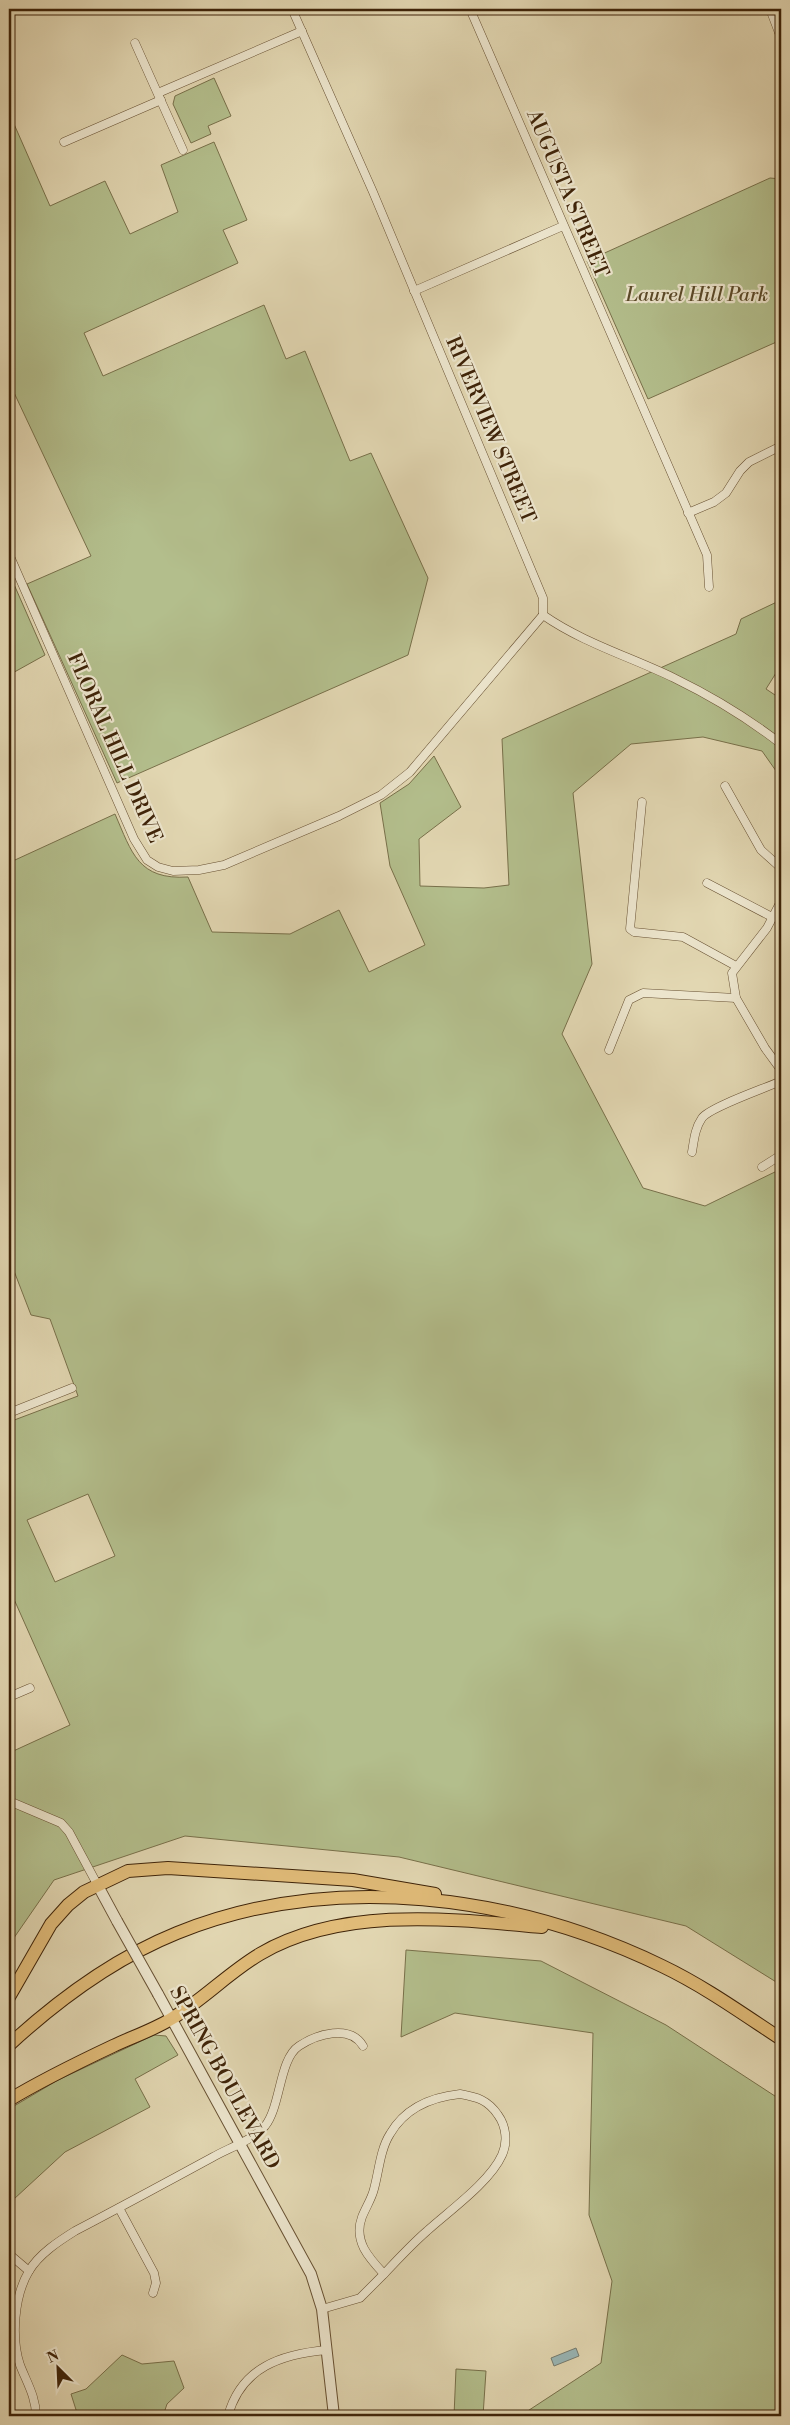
<svg xmlns="http://www.w3.org/2000/svg" width="790" height="2425" viewBox="0 0 790 2425" font-family="'Libre Bodoni',serif">
<style>
.green{fill:#b3be8c;stroke:#78704a;fill-rule:evenodd}
.water{fill:#99b7b7;stroke:#757c71}
.lines{fill:none;stroke-linecap:round;stroke-linejoin:round}
.minor-casing{stroke:#675032;stroke-width:9}
.tertiary-casing{stroke:#675032;stroke-width:12}
.primary-casing{stroke:#3e2308;stroke-width:14}
.minor{stroke:#ece5cd;stroke-width:8}
.tertiary{stroke:#ece5cd;stroke-width:10}
.primary{stroke:#e1bc79;stroke-width:12}
.tertiary-bridge-casing{stroke:#675032;stroke-width:12;stroke-linecap:butt}
.tertiary-bridge{stroke:#ece5cd;stroke-width:10}
.labels{text-anchor:middle;dominant-baseline:central;stroke-width:4.5;stroke-linejoin:round;paint-order:stroke}
.street-label{font-size:20px;fill:#3e2308;stroke:#ece5cd}
.park-label{font-size:20px;font-style:italic;fill:#5b4a29;stroke:#ece5cd}
</style>
<rect width="100%" height="100%" fill="#e2d7b2"/>
<filter id="stains"><feTurbulence type="fractalNoise" baseFrequency=".004" numOctaves="4"/><feColorMatrix values="0 0 0 0 .2 0 0 0 0 .09 0 0 0 0 .02 0 0 0 .5 -.17"/></filter>
<radialGradient id="worn" r=".72"><stop offset=".6" stop-color="#630" stop-opacity="0"/><stop offset="1" stop-color="#630" stop-opacity=".3"/></radialGradient>
<g class="green">
<path d="M214,78L231,116L208,126L211,134L191,143L173,104L175,96Z"/>
<path d="M14,124L50,206L105,181L130,234L178,212L161,165L214,142L247,220L223,230L238,263L84,333L103,376L264,305L286,359L305,351L350,461L371,453L428,578L408,655L117,783L27,584L91,556L9,382V126Z"/>
<path d="M770,178L781,179V271L777,273L781,283V340L648,399L587,261Z"/>
<path d="M9,573L45,655L9,675Z"/>
<path d="M781,600V665L766,689L781,699V778L762,751L703,737L631,744L573,793L592,964L562,1034L643,1188L705,1206L781,1169V1985L686,1926L399,1857L185,1836L54,1880L9,1945V1753L70,1725L13,1597L9,1596V1422L78,1396L50,1319L31,1315L9,1258V847L15,860L115,814C132,853 138,880 188,877L212,932L290,934L339,910L369,972L425,945L390,866L380,803L409,784L434,756L461,807L419,839L420,886L484,888L509,885L502,739L736,634L741,619ZM88,1494L115,1556L55,1582L27,1520Z"/>
<path d="M406,1950L541,1961L666,2025L781,2100V2416H520L601,2363L612,2281L589,2215L593,2033L455,2013L401,2037Z"/>
<path d="M154,2035L166,2036L178,2055L135,2079L150,2107L65,2152L14,2199L9,2193V2109L58,2080Z"/>
<path d="M122,2355L142,2364L174,2361L184,2388L167,2404L163,2416H78L71,2394L86,2389Z"/>
<path d="M456,2369L486,2371L483,2416H454Z"/>
</g>
<path class="water" d="M576,2348L579,2356L554,2366L551,2358Z"/>
<g class="lines">
<defs>
<g id="minor">
<path d="M292,9L373,192L543,598V615C583,643 631,657 674,678C711,696 749,719 781,744"/>
<path d="M470,9L707,555L709,587"/>
<path d="M770,9L781,38"/>
<path d="M135,43L183,150"/>
<path d="M158,93L302,31"/>
<path d="M64,142L161,100"/>
<path d="M414,291L563,226"/>
<path d="M688,513L714,502L726,493L740,471L749,462L781,446"/>
<path d="M9,554L134,839L147,860L158,867L173,871L199,870L224,865L339,816L381,795L410,772L543,615"/>
<path d="M725,786L761,850L781,868"/>
<path d="M642,802L630,929L634,932L683,937L736,966"/>
<path d="M707,883L772,917"/>
<path d="M781,901L767,928L732,973L736,998L765,1048L781,1070"/>
<path d="M609,1050L629,1000L643,993L736,998"/>
<path d="M692,1152C694,1140 695,1128 702,1118C710,1107 766,1088 781,1081"/>
<path d="M762,1167L781,1155"/>
<path d="M9,1413L72,1388"/>
<path d="M9,1697L30,1688"/>
<path d="M9,1801L61,1823L69,1832L97,1884"/>
<path d="M460,2094C477,2097 488,2100 498,2115C506,2126 508,2142 502,2155C490,2182 449,2211 427,2231C412,2244 398,2259 384,2274C369,2258 353,2241 362,2217C366,2207 372,2198 374,2189C379,2171 380,2150 390,2134C405,2108 432,2097 460,2094Z"/>
<path d="M119,2208L154,2273L156,2283L153,2293"/>
<path d="M9,2254L29,2271"/>
<path d="M322,2309L360,2298L384,2274"/>
<path d="M36,2416C36,2397 27,2383 20,2365C11,2338 14,2296 29,2271C39,2254 59,2241 75,2231C121,2207 167,2182 213,2157C229,2148 253,2140 265,2126C281,2106 279,2059 299,2046C317,2034 350,2024 363,2046"/>
<path d="M228,2416C241,2367 282,2354 327,2350"/>
</g>
<g id="tertiary">
<path d="M97,1884L117,1921"/>
<path d="M158,1994L311,2274L322,2309L334,2416"/>
</g>
<g id="primary">
<path d="M9,1997L51,1924L68,1905L84,1892L128,1871L168,1868L353,1880L435,1894"/>
<path d="M9,2045C58,2000 115,1958 177,1933C333,1870 515,1895 662,1966C704,1986 743,2014 781,2039"/>
<path d="M9,2100C42,2080 77,2063 113,2046C132,2037 153,2030 171,2019C203,2000 228,1973 260,1954C342,1906 451,1919 542,1927"/>
</g>
</defs>
<use href="#minor" class="minor-casing"/>
<use href="#tertiary" class="tertiary-casing"/>
<use href="#primary" class="primary-casing"/>
<use href="#minor" class="minor"/>
<use href="#tertiary" class="tertiary"/>
<use href="#primary" class="primary"/>
<defs>
<path id="tertiary-bridge" d="M117,1921L158,1994"/>
</defs>
<use href="#tertiary-bridge" class="tertiary-bridge-casing"/>
<use href="#tertiary-bridge" class="tertiary-bridge"/>
</g>
<g class="labels">
<g class="street-label">
<text transform="translate(567 194) rotate(67)">AUGUSTA STREET</text>
<text transform="translate(490 430) rotate(67)">RIVERVIEW STREET</text>
<text transform="translate(114 748) rotate(66)">FLORAL HILL DRIVE</text>
<text transform="translate(224 2078) rotate(61)">SPRING BOULEVARD</text>
</g>
<g class="park-label">
<text x="697" y="295">Laurel Hill Park</text>
</g>
</g>
<rect width="790" height="2425" fill="none" stroke="#e2d7b2" stroke-width="30"/>
<rect x="10" y="10" width="770" height="2405" fill="none" stroke="#3e2308" stroke-width="2.5"/>
<rect x="15" y="15" width="760" height="2395" fill="none" stroke="#3e2308"/>
<g transform="translate(58 2368) rotate(336)" stroke="#ece5cd" stroke-width="4" paint-order="stroke">
<path d="M0-4L9 19L0 12L-9 19Z" fill="#3e2308"/>
<text y="-8" font-size="14" font-weight="bold" text-anchor="middle" fill="#3e2308">N</text>
</g>
<rect width="100%" height="100%" filter="url(#stains)"/>
<rect width="100%" height="100%" fill="url(#worn)"/>
</svg>
